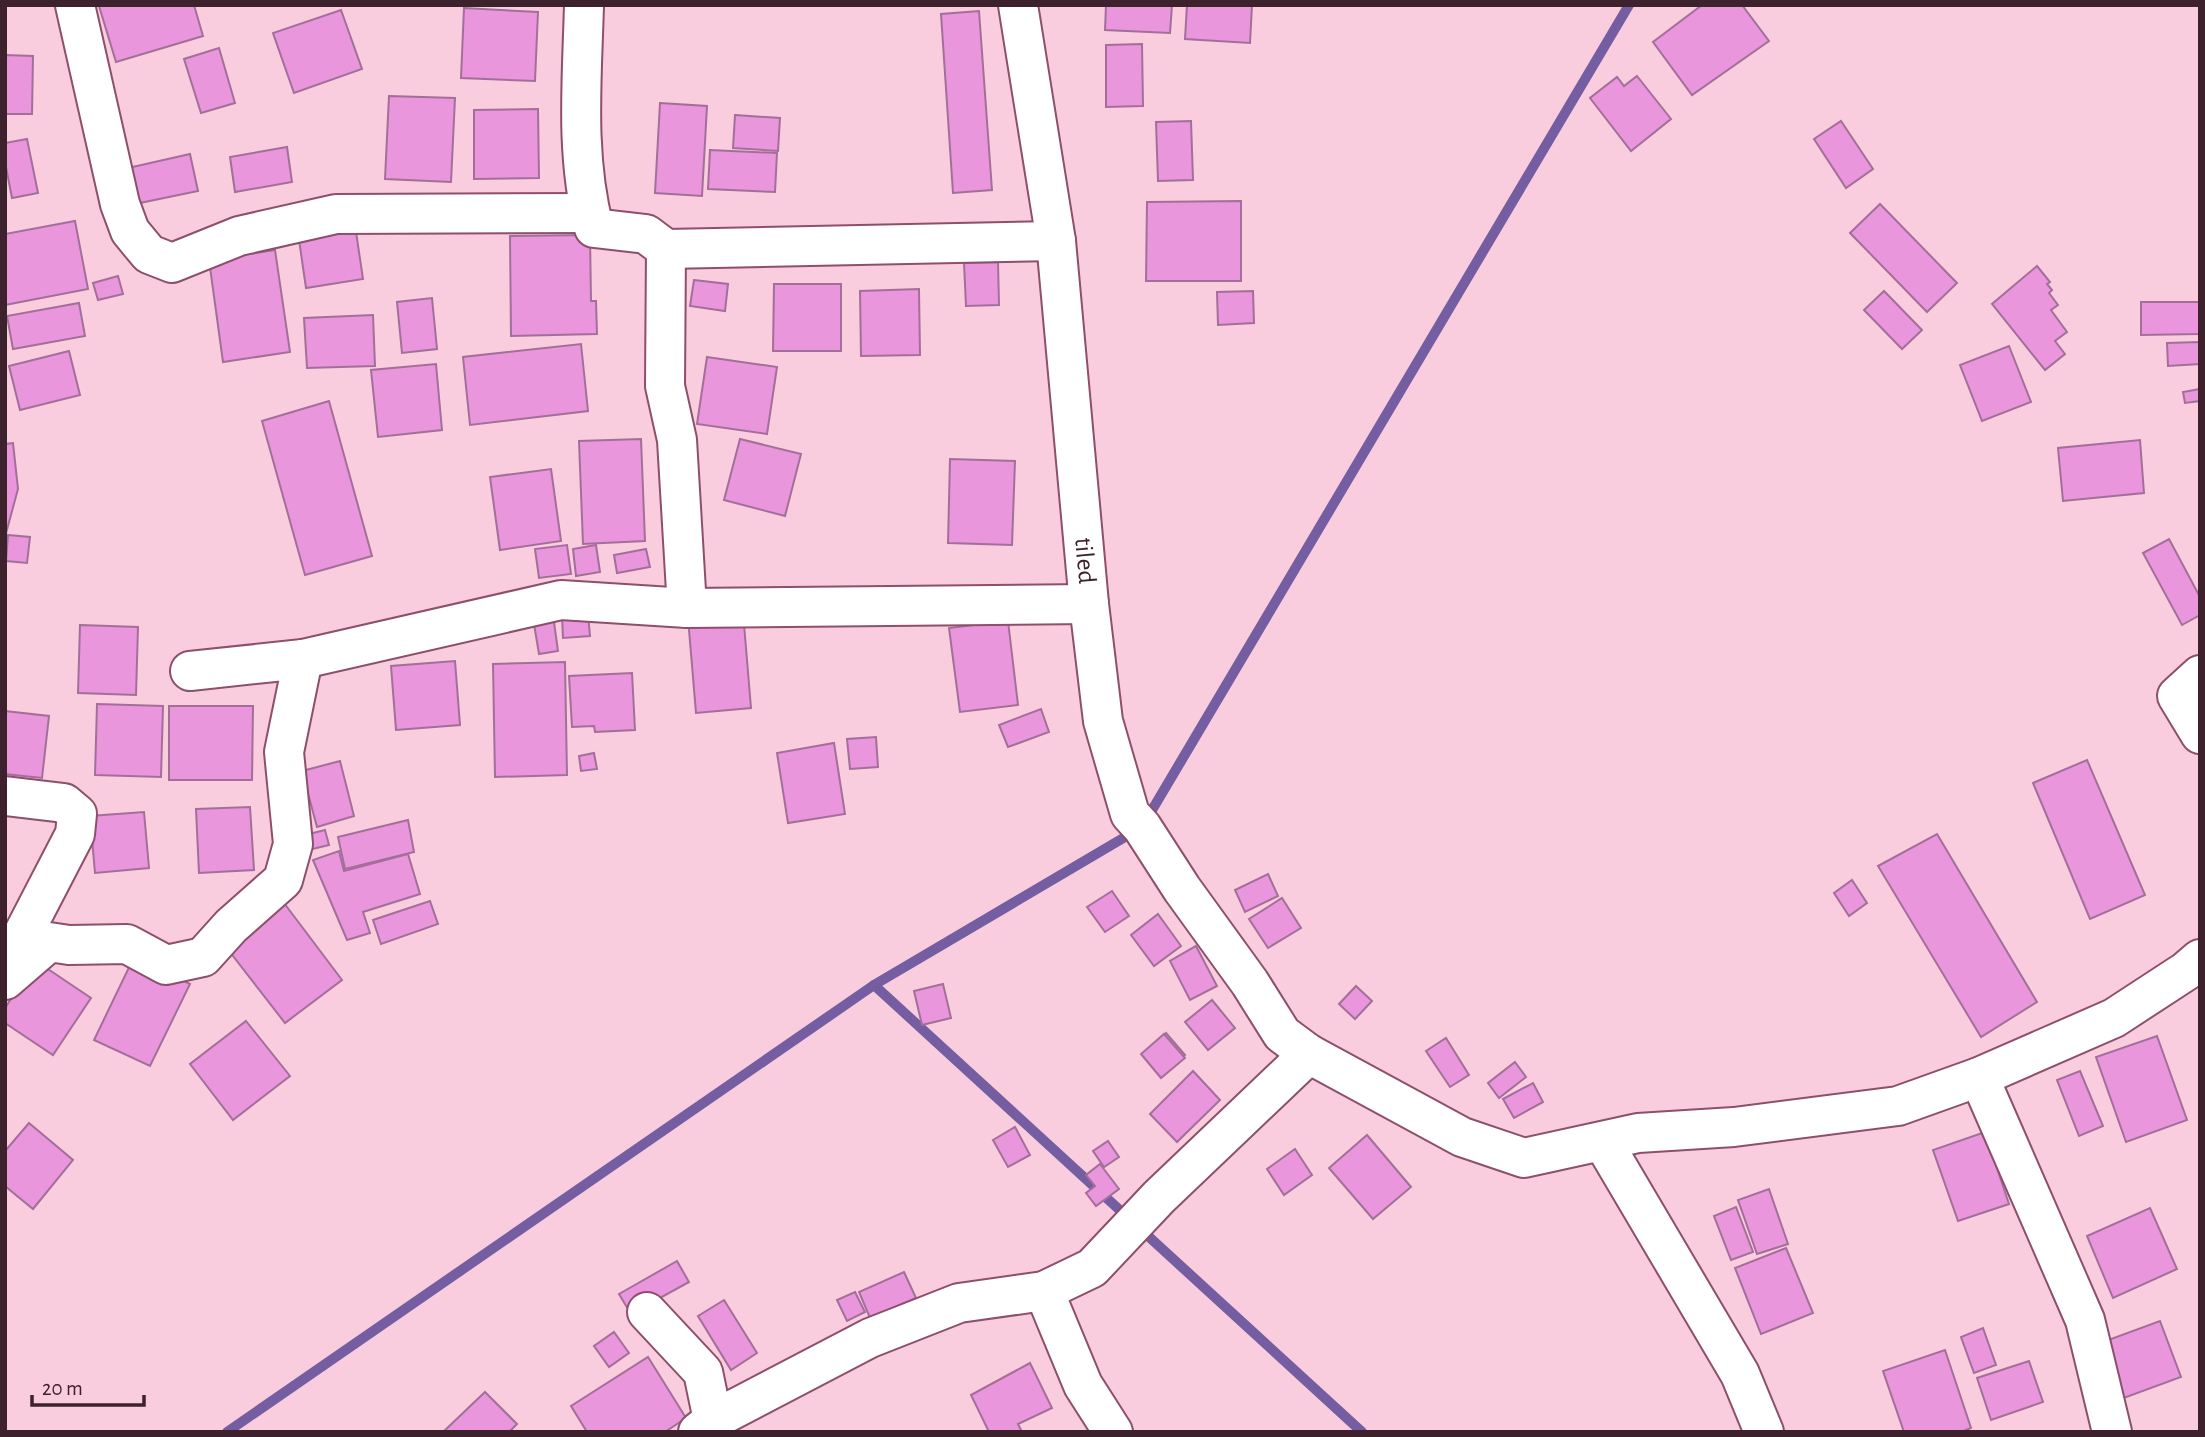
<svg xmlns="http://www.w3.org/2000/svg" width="2205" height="1437" viewBox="0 0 2205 1437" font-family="'Alegreya Sans',sans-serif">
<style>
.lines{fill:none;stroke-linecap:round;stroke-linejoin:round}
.stream{stroke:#745da0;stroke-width:10}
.building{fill:#ea96dc;stroke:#a36f9a;stroke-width:2}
.minor-casing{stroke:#8d4f6b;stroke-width:42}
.minor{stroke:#fff;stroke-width:38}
.labels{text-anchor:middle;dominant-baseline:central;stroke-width:5;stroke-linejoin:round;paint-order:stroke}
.street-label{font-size:26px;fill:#3d222e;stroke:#f9cdde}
</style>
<rect width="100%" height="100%" fill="#f9cdde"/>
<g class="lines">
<g class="stream">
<path d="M874,985L1362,1432"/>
<path d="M227,1432L874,985L1142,827L1629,5"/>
</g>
</g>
<g class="building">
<path d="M194,5L203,36L116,62L99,6Z"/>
<path d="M1106,5H1172L1170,33L1105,30Z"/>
<path d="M1187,5H1252L1250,43L1185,39Z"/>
<path d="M1702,5H1742L1769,41L1692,95L1653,42Z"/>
<path d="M464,8L538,12L535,81L461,78Z"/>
<path d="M341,10L362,69L294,93L273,33Z"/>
<path d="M979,11L992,190L953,193L941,14Z"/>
<path d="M1142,44L1143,106L1106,107V45Z"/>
<path d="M219,48L235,103L201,113L184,59Z"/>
<path d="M5,55L33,56L32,114H5Z"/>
<path d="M1637,76L1671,119L1631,151L1590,98L1617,77L1624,86Z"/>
<path d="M389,96L455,98L451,182L385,179Z"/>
<path d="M660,103L707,106L702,196L655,193Z"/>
<path d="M538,109L539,178L474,179V110Z"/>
<path d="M735,115L780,118L778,151L733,148Z"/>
<path d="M1191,121L1193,180L1158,181L1156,122Z"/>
<path d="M1841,121L1873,169L1846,188L1814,139Z"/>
<path d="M27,139L38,193L12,198L5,162V143Z"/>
<path d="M287,147L292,182L235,192L230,157Z"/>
<path d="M710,150L777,153L775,192L708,189Z"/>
<path d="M190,154L198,191L135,204L128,168Z"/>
<path d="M1241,201V281H1146L1147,202Z"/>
<path d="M1880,204L1957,283L1927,312L1850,233Z"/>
<path d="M75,221L88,289L5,305V234Z"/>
<path d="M355,225L363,279L306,288L298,233Z"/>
<path d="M590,235L591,301H596L597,334L511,336L510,236Z"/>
<path d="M275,250L290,352L223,362L209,260Z"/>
<path d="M998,262L999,305L966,306L964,263Z"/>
<path d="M2037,266L2050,282L2047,284L2052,290L2049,293L2058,305L2051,310L2067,332L2055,341L2065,354L2045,370L1992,304Z"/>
<path d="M118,276L123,294L98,300L93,283Z"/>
<path d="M694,280L728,284L725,311L690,306Z"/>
<path d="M774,284H841V351H773Z"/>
<path d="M919,289L920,355L861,356L860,291Z"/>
<path d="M1253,291L1254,323L1218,325L1217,292Z"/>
<path d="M1884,291L1922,330L1902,349L1864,310Z"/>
<path d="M432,298L437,349L402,353L397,302Z"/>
<path d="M2141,302H2199V334L2141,335Z"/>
<path d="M79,303L85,336L13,349L7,316Z"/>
<path d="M373,315L375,366L307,368L304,318Z"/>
<path d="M2199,342L2200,364L2168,366L2167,343Z"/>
<path d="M581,344L588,411L470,425L463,357Z"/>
<path d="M2009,346L2031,402L1982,421L1960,365Z"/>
<path d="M69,351L80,395L20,410L9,366Z"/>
<path d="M707,357L777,367L767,434L697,424Z"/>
<path d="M436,364L442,430L378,437L371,370Z"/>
<path d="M2200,389V401L2185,403L2183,392Z"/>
<path d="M329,401L372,556L305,575L262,421Z"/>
<path d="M641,439L645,541L583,544L579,441Z"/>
<path d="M740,439L801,454L785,516L724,500Z"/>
<path d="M2140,440L2144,493L2063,501L2058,448Z"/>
<path d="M13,443L18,489L5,537V444Z"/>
<path d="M950,459L1015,461L1012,545L948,543Z"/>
<path d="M551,469L561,541L500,550L490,477Z"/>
<path d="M8,535L30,537L27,563L6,561Z"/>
<path d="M2169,539L2200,597V615L2182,625L2143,553Z"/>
<path d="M567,545L571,574L539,578L535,549Z"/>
<path d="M596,545L600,572L576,576L573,549Z"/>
<path d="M646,549L650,567L617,573L614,555Z"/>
<path d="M743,612L751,708L696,713L688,618Z"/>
<path d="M588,614L590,636L563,638L562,616Z"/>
<path d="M553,615L558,651L539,654L533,618Z"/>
<path d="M1008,621L1018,705L960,712L949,628Z"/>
<path d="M80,625L138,627L136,695L78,693Z"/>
<path d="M455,661L460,725L396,730L391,666Z"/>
<path d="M565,662L567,775L495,777L493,664Z"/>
<path d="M632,673L635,730L595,732L594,726L572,727L569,676Z"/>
<path d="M97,704L163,706L161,777L95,775Z"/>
<path d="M169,706H253L252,780H169Z"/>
<path d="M1041,709L1049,732L1008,747L999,725Z"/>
<path d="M5,711L49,716L42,778L5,774Z"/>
<path d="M876,737L878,767L850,769L847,739Z"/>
<path d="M834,743L845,814L788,823L777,753Z"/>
<path d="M594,753L597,769L581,771L579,756Z"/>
<path d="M2087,760L2145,895L2090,919L2033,783Z"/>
<path d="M340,761L354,816L317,827L302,771Z"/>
<path d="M250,807L254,870L199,873L196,809Z"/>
<path d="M144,812L149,868L95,873L90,816Z"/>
<path d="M408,820L414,852L345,869L338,837Z"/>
<path d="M325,830L329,845L304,851L301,836Z"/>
<path d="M1937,834L2037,1002L1981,1037L1878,866Z"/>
<path d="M339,851L344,871L408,854L420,894L363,912L370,933L347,940L313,860Z"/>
<path d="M1268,874L1278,896L1245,912L1235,890Z"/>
<path d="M1852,880L1867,903L1849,916L1834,893Z"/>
<path d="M1112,891L1129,916L1105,932L1087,907Z"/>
<path d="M1282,898L1301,928L1268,948L1249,919Z"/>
<path d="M430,901L438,924L381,944L373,920Z"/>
<path d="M284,903L342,980L285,1023L226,947Z"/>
<path d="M1158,914L1181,946L1154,966L1131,935Z"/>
<path d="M1196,946L1217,986L1190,1000L1170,961Z"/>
<path d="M134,957L190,984L150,1066L94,1040Z"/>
<path d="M36,961L91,998L53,1055L5,1023V1008Z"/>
<path d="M943,984L951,1018L922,1025L914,991Z"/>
<path d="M1356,986L1372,1001L1355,1019L1339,1004Z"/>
<path d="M1212,1000L1235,1028L1208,1050L1185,1022Z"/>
<path d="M246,1021L290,1076L233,1120L190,1064Z"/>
<path d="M1166,1033L1185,1055L1162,1076L1143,1054Z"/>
<path d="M1164,1034L1185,1058L1161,1078L1141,1054Z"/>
<path d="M2157,1036L2187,1120L2126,1142L2096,1057Z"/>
<path d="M1446,1038L1469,1075L1450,1087L1426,1051Z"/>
<path d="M1515,1062L1526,1077L1499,1098L1488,1083Z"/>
<path d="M1193,1071L1220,1100L1177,1142L1150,1114Z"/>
<path d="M2080,1071L2103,1126L2079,1136L2057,1080Z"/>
<path d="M1533,1083L1543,1102L1514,1118L1503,1099Z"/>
<path d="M29,1123L73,1160L33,1209L5,1186V1151Z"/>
<path d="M1015,1127L1030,1155L1008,1167L993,1140Z"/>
<path d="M1985,1132L2009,1204L1958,1221L1933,1150Z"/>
<path d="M1367,1135L1411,1187L1373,1219L1329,1168Z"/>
<path d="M1108,1141L1119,1157L1104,1167L1093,1151Z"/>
<path d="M1295,1149L1312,1175L1284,1195L1267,1169Z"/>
<path d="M1100,1164L1119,1189L1096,1206L1086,1193L1095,1186L1086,1175Z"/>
<path d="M1769,1189L1788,1244L1757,1254L1738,1200Z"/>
<path d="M1736,1207L1753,1252L1731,1260L1714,1216Z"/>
<path d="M2150,1208L2177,1269L2113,1298L2087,1236Z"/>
<path d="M1786,1248L1813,1313L1761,1334L1735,1268Z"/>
<path d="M677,1261L689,1282L631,1314L619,1294Z"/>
<path d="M904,1272L916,1298L870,1318L859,1292Z"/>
<path d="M855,1292L865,1312L847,1321L837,1300Z"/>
<path d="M724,1300L757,1353L731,1370L698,1316Z"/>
<path d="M2160,1321L2181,1377L2121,1399L2100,1343Z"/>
<path d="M1983,1328L1996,1365L1974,1373L1961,1337Z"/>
<path d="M614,1332L629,1353L609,1367L594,1346Z"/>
<path d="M1945,1350L1971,1428L1961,1432H1904L1883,1371Z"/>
<path d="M648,1357L686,1418L665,1432H587L571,1406Z"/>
<path d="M2029,1361L2043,1402L1991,1420L1977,1378Z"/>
<path d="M1030,1363L1052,1408L1018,1424L1022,1432H989L971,1395Z"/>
<path d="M485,1392L517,1424L509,1432H443Z"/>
</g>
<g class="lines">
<defs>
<g id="minor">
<path d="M75,5L120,204L130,231L149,254L172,263L239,236L336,214L590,213"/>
<path d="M584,5C582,80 575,155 594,228L646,234L666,249L665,386L677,440L687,608"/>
<path id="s1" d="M1018,5L1056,241L1089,604L1103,721L1130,814L1142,827L1182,889L1250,983L1282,1034L1309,1054"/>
<path d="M666,249L1056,241"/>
<path d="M190,671L303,659L561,600L687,608L1089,604"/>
<path d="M2200,675L2177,696L2200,734"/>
<path d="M5,796L64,803L77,814L75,834L5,969"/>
<path d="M5,980L49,942L69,945L127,944L166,965L203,957L231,926L283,880L293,844L284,752L303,659"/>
<path d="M1979,1077L2085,1320L2112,1432"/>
<path d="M1603,1142L1740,1374L1764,1432"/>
<path d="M1044,1291L1083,1385L1113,1432"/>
<path d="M647,1312L703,1372L713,1420"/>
<path d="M698,1432L713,1420L870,1338L959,1303L1044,1291L1092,1268L1159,1197L1309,1054L1462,1137L1524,1158L1638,1133L1734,1127L1898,1106L1979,1077L2114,1018L2186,971L2200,959"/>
</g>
</defs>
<use href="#minor" class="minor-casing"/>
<use href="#minor" class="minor"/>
</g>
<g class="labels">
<g class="street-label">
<text stroke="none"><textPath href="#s1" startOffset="560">tiled</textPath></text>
</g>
</g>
<rect width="2205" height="1437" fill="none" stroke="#3d222e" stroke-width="14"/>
<path d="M32 1395v10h112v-10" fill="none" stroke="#3d222e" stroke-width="3.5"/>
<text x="42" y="1395" font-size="21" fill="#3d222e" stroke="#f9cdde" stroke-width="5" paint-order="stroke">20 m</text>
</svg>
